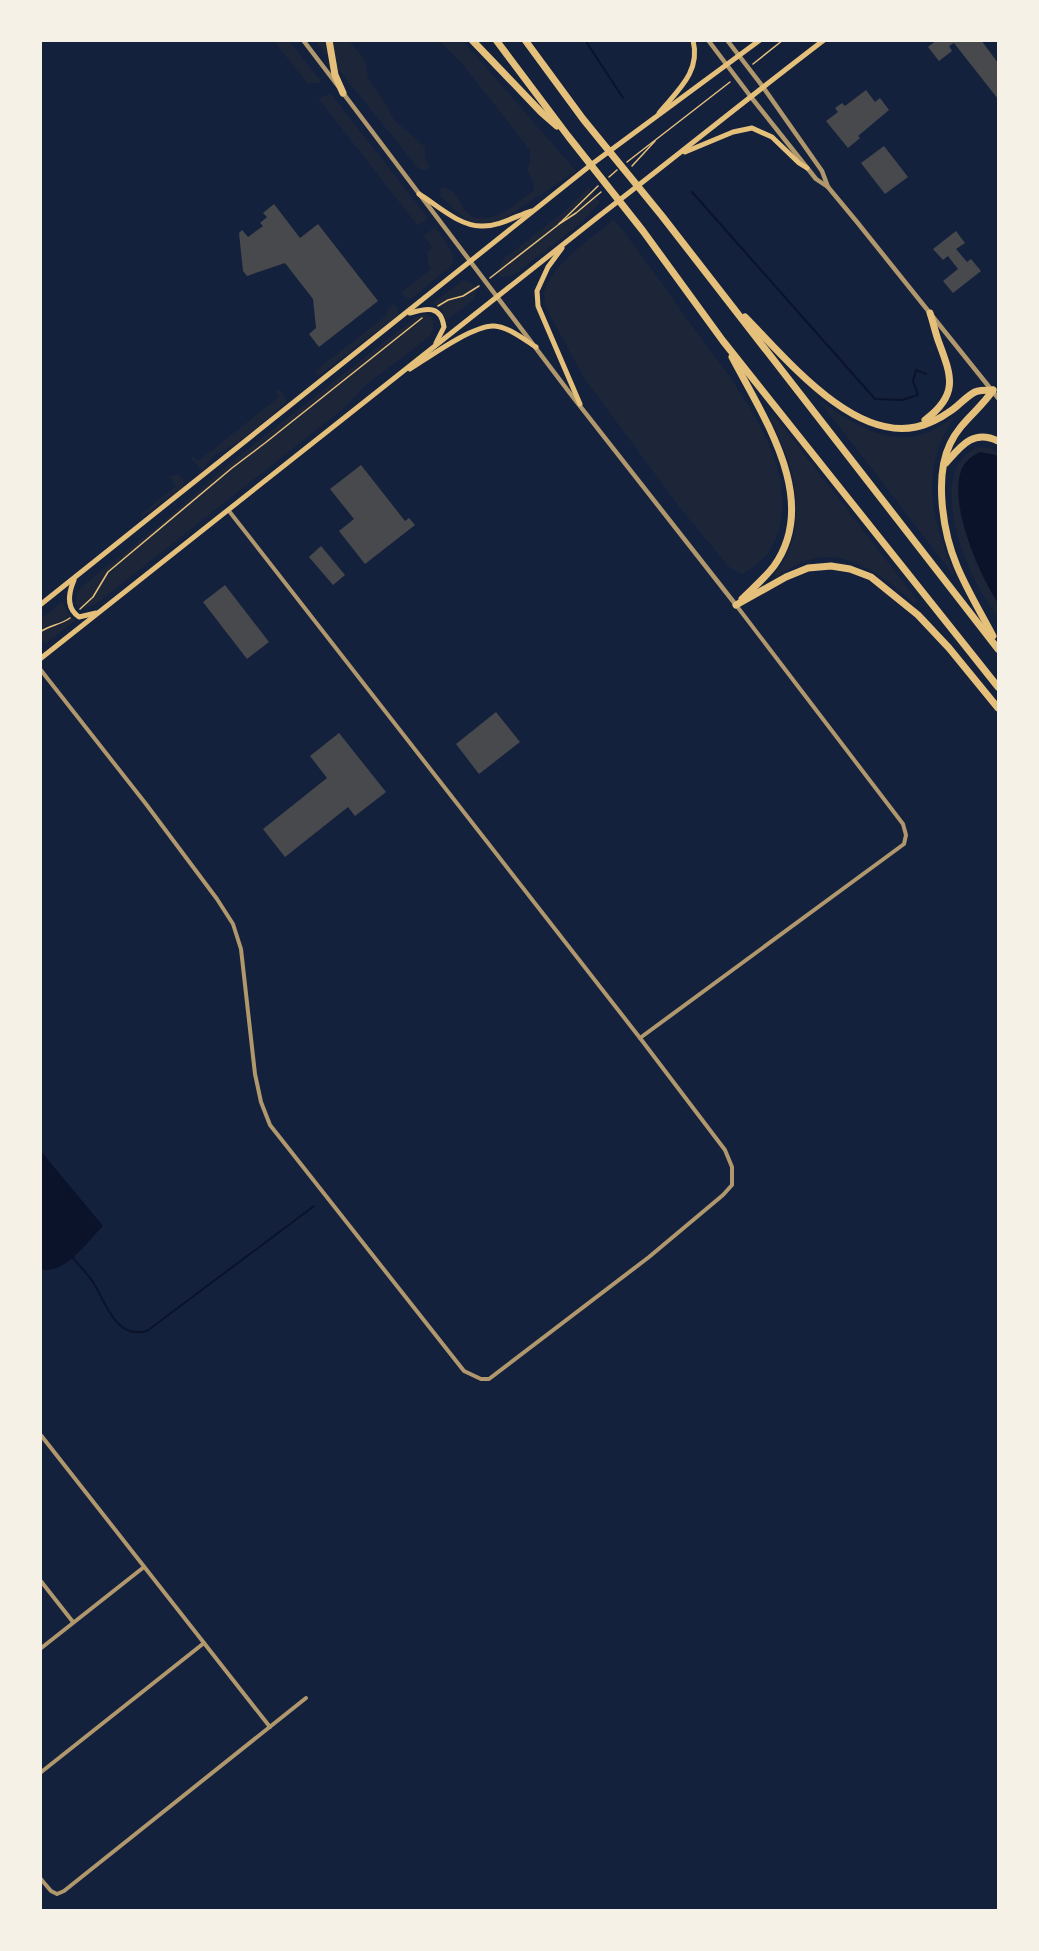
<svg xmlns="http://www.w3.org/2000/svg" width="1039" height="1951" viewBox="0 0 1039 1951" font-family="Karla,sans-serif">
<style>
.green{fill:#1d2539}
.water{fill:#0b132b}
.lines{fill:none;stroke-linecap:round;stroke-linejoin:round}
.stream{stroke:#0b132b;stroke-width:2}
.building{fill:#48494c}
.path{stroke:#e5c07b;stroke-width:1.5}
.minor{stroke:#b1986c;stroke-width:4}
.tertiary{stroke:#b1986c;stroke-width:4.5}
.secondary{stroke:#e5c07b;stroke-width:5}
.motorway{stroke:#e5c07b;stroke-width:7}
</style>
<rect width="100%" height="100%" fill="#14213d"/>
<g class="green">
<path d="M274,41H289L321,81L318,83H307Z"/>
<path d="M317,41H349L365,60L368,79L386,104L394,120L425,147V158L430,166L426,170L419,169L318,44Z"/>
<path d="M439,41H463L576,171L504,219L483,225L468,222L440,196L441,187C468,188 455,231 498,215C510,210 523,198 534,190V185L527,170L530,163V150L461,62Z"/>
<path d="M331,94L428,218L418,226L318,98Z"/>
<path d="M589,187L600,202L582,222L514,275L500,277L497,273L504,258L564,212Z"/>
<path d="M614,219C641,253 665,288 690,323C729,376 797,457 780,526C774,549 763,563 742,574L730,568L681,509L584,378L546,308C545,304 544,298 544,294C548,266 594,237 614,219Z"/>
<path d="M435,227L452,252L453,264L410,300L400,293L431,269L427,262L428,256L427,253L432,248L424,236Z"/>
<path d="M464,280C496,290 457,312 446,321C444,311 441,307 432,303Z"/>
<path d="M394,304L398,309V315L320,375L314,372L387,315L388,309Z"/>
<path d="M426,314L432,317C434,324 434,329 430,336L366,385L344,408L96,604L83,609L75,603L79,590L85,584L163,522L230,463L416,317Z"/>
<path d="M277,389H279L286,398V403C270,416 254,431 237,443C222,452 212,453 204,470L200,469L192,459L193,457L198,461L279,397L276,392Z"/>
<path d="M819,400C850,422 890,450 930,431C938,428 946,422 954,417C918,474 932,518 955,577Z"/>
<path d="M773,414L917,600L914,603C885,577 846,546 805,561C794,565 785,571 776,578L774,574C802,544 800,496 788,459C783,445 775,430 769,417Z"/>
<path d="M978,447L989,448L998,453V617C992,608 985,599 980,590C961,555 928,469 978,447Z"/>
<path d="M173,475H179L184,480L183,487L143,516L141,514L176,486L170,477Z"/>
<path d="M61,603H63L69,615L76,620L45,644L41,638V619Z"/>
</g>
<g class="water">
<path d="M980,452L996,455L998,459V603C979,574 949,506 961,471C964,461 972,456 980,452Z"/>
<path d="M40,1150L103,1226C88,1241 64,1276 41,1269Z"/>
</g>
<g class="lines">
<g class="stream">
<path d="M585,40L623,98"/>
<path d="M692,192L875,399L902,400L918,395L913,381L916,370L926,374"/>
<path d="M71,1256C78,1264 87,1273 93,1282C106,1302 115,1340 147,1331L314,1206"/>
</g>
</g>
<g class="building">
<path d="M937,40H981L998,63V99L954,43L949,46L952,51L939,61L928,47Z"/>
<path d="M866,90L875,102L880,98L889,110L858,136L860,138L848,148L826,121L838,112L835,108L842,103L845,106Z"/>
<path d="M884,146L908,177L885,194L861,163Z"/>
<path d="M274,204L300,238L318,224L378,301L319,347L309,334L316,328L313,299L285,263L247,276L243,271L239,233L242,230L248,237L263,226L260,223L267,217L263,213Z"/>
<path d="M956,231L965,243L956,249L967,262L971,259L981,271L953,293L943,281L958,269L948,256L943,260L933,249Z"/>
<path d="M361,465L405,521L409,518L415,525L365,564L339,531L354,519L330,489Z"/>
<path d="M321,546L345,575L333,585L309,557Z"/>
<path d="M225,585L269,642L247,659L203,602Z"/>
<path d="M496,712L520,742L479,774L456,744Z"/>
<path d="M339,733L386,792L355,816L348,807L285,857L263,829L327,778L310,756Z"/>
</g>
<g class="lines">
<g class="path">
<path d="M753,64L783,40"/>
<path d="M627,162L730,82"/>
<path d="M632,166L655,141"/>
<path d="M609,177L617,170"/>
<path d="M559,224L576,213L601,192"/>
<path d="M490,278L558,225L598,186"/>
<path d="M438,306L448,300L463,296L479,286"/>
<path d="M80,609L93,597L108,572L232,468L265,443L422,318"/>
<path d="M40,632C50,625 60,625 70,618"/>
</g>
<g class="minor">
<path d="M40,669L146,804L217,899L233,924L241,949L255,1074L261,1102L270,1125L464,1371L481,1379H489L649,1257L723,1195L732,1185V1167L725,1150L640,1038L229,511"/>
<path d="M640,1038L904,844L906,835L903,824L736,605"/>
<path d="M40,1434L270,1727"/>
<path d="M40,1580L73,1622"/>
<path d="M40,1649L144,1567"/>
<path d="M40,1773L204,1643"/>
<path d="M40,1878L51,1891L57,1894L64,1891L306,1698"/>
</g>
<g class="tertiary">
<path d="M303,40L338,86"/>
<path d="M708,40L751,97L816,179L828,187L857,222L998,398"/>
<path d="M727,40L763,87L822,171L828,187"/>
<path d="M343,93L569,392L736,605"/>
</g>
<g class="secondary">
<path d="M659,113C678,90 701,72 693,40"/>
<path d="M685,152L733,132L752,128L772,137L799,163L807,168"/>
<path d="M419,194C437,205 459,226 481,226C498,227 516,216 531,211"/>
<path d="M562,248L548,267L537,291L538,306L580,404"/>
<path d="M410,313C427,308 441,305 444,327L436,343"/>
<path d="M410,369C429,357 473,325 494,326C509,327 523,339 536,347"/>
<path d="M74,580C68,594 66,608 79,617L96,613"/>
<path d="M40,605L592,164L760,40"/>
<path d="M40,659C227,512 412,363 599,216C674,158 748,98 824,40"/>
</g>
<g class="motorway">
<path d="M329,40L335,75L343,93"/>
<path d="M472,40L541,112L557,126"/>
<path d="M496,40L568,136L643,231L723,341L998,687"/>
<path d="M525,40L583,119L662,216L998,649"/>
<path d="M745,317C785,357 852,441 916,427C926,425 941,418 949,412C958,407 965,397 975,392C979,390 987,390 993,390"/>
<path d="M732,357C763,417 821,500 774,566C765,578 753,588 742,599"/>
<path d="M993,390C980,410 960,422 950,444C934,477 943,533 957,566C967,590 981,613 993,636"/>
<path d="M925,420C960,394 951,375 938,340C935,331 933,322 930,313"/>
<path d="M946,463C961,446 973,429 998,441"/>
<path d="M736,605L786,577L808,568L831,566L850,569L871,577L918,615L949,648L998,708"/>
</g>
</g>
<rect width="1039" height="1951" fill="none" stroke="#f6f1e7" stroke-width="84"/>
</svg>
